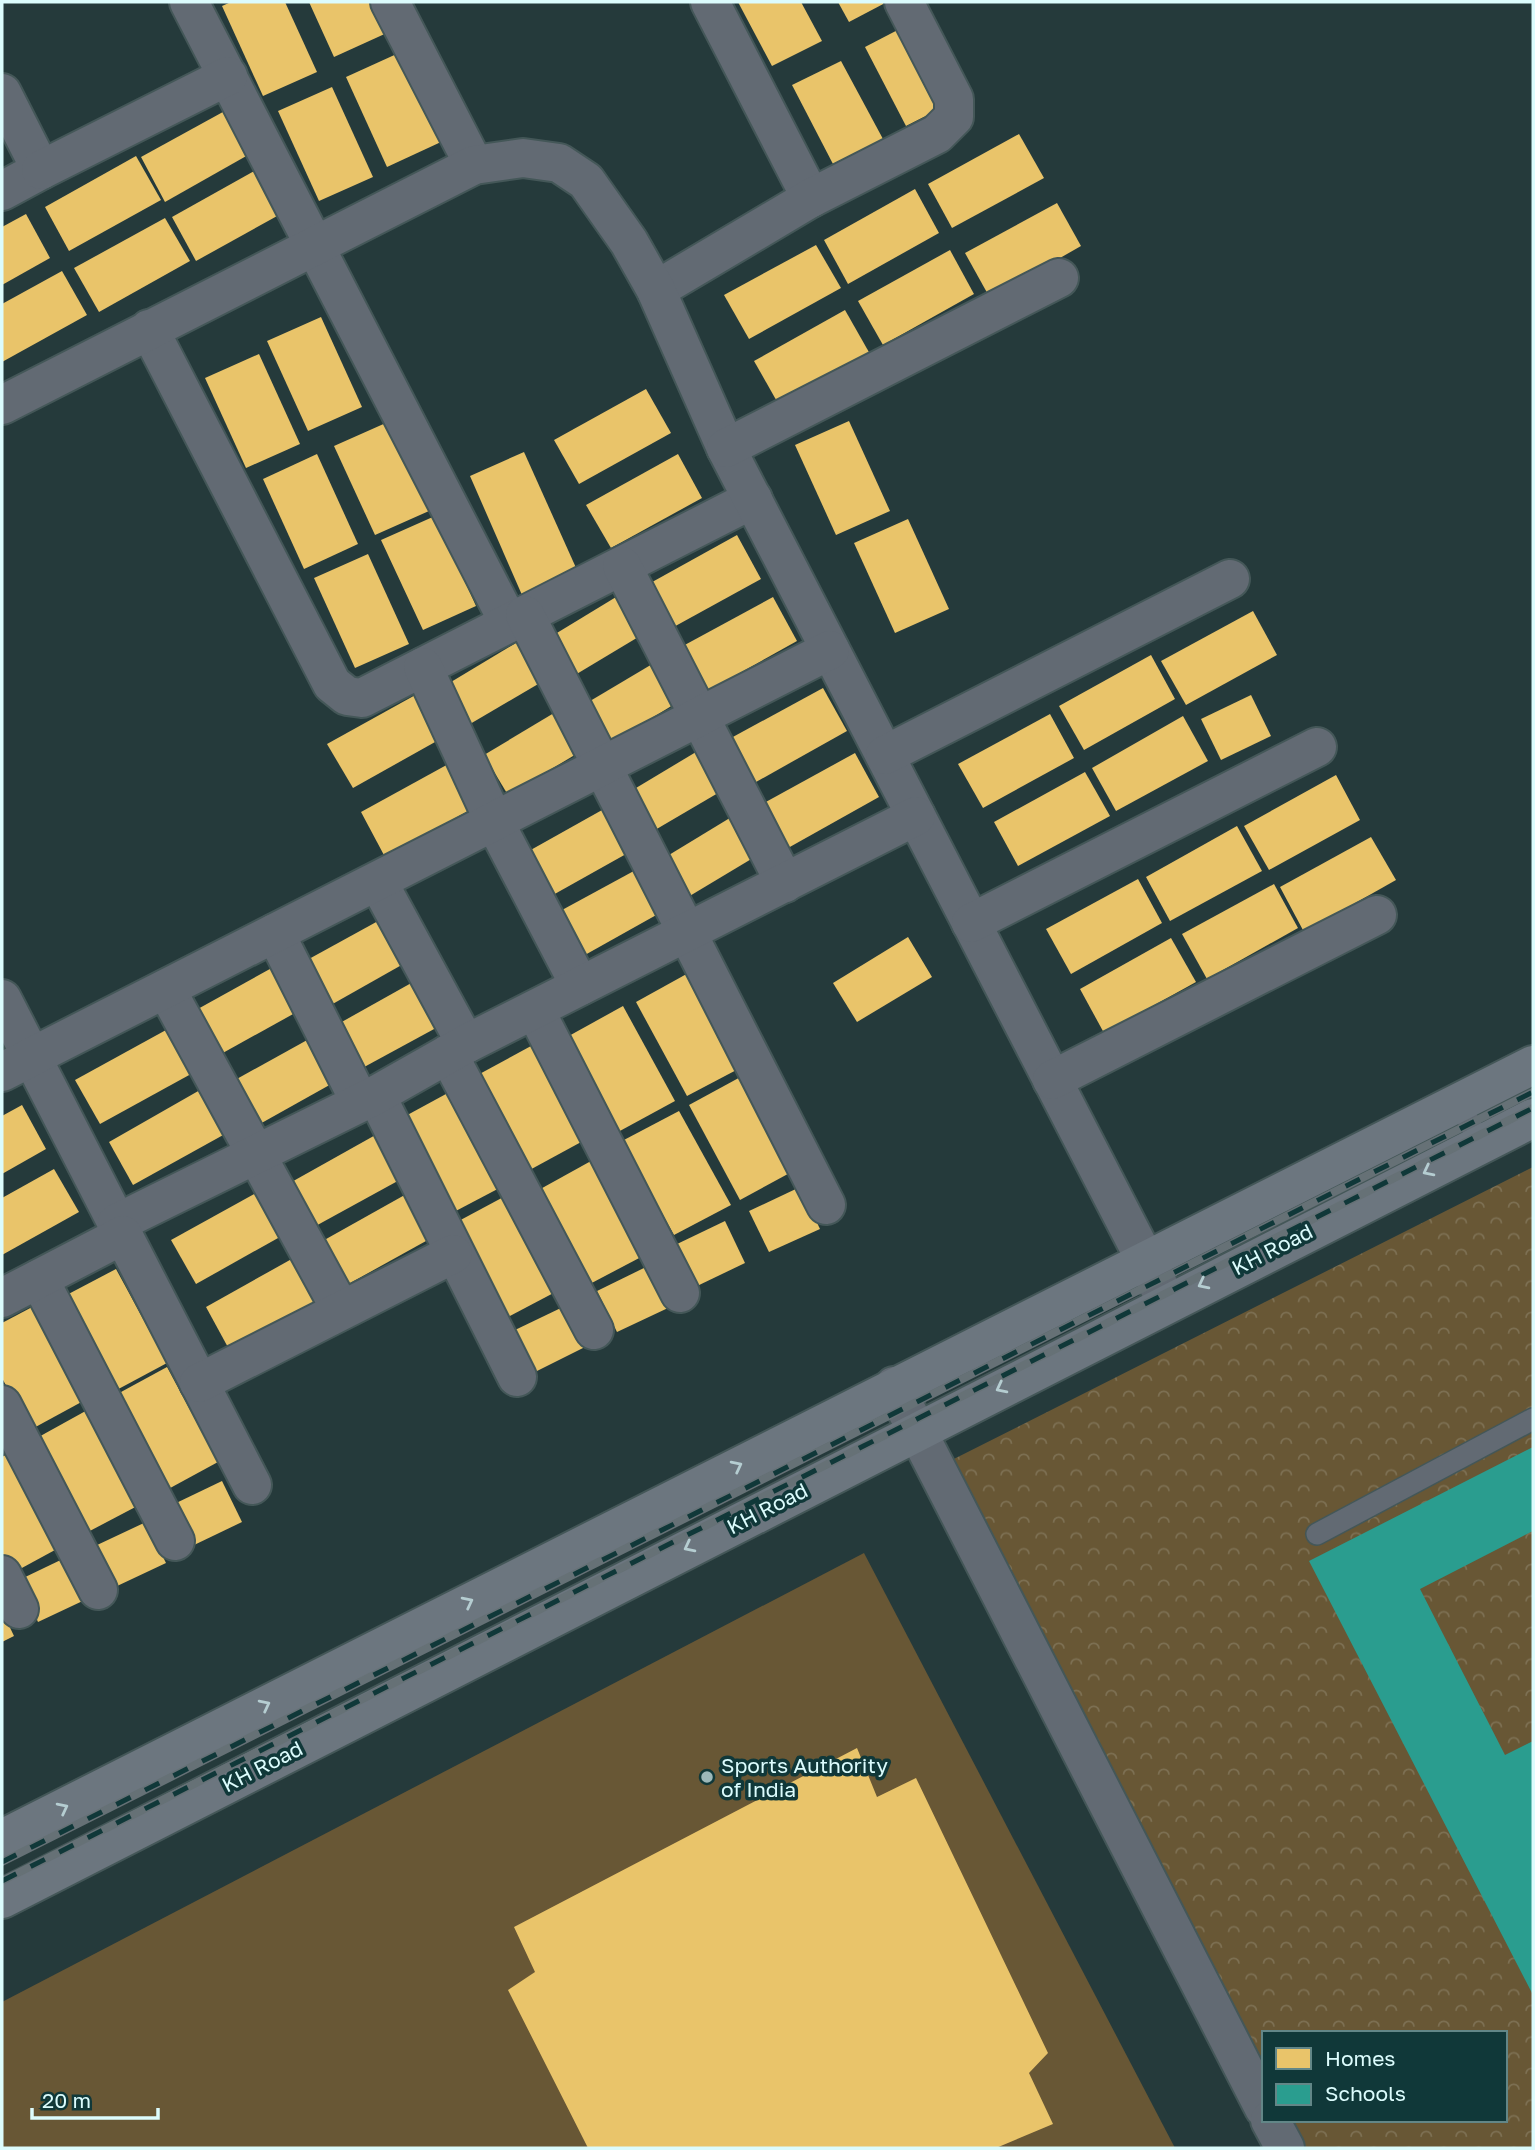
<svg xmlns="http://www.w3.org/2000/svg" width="1535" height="2150" viewBox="0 0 1535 2150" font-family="'Golos Text',sans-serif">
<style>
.park{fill:url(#park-crowns);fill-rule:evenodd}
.pitch{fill:#685735}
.homes{fill:#e9c46a}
.schools{fill:#2a9d8f}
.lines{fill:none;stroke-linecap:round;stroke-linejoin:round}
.service-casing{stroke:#445758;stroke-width:24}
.minor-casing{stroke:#445758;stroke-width:42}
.secondary-casing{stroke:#445758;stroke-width:42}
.service{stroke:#626a73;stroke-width:21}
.minor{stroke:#626a73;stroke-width:38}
.secondary{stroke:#6c767f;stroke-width:38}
.rail-casing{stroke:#667176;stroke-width:8}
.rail{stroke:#103839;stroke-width:5;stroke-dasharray:16;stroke-linecap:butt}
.oneway{stroke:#b5cdd1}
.poi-dot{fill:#9cb8b9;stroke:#103839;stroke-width:2.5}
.labels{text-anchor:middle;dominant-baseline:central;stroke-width:7;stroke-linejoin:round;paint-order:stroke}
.street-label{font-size:21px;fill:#dcfcfd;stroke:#103839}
.poi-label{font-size:21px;fill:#dcfcfd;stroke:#103839;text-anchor:start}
</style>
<defs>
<pattern id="park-crowns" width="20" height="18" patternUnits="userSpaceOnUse" patternTransform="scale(1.75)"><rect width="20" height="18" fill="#685735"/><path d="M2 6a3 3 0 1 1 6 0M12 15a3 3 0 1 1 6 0" fill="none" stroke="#7d7053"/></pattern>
</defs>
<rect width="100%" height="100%" fill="#253a3b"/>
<path class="park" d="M1533,1167V2148H1273L928,1472ZM1264,2033H1505V2120H1264Z"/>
<path class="pitch" d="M864,1553L1175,2148H2V2002Z"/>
<g class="homes">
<path d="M231,2H285L317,72L263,96L222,6Z"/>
<path d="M309,2H375L389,32L334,57Z"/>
<path d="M738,2H801L822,41L772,66Z"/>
<path d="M838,2H887L849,22Z"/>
<path d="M913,22L955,101L906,126L865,47Z"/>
<path d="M401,52L441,142L387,167L346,77Z"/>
<path d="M841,61L883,139L833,164L792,85Z"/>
<path d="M332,87L373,177L319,201L278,111Z"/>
<path d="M232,107L257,150L165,202L141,157Z"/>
<path d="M1019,134L1044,178L952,228L928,184Z"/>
<path d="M136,156L161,200L69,251L45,207Z"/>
<path d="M263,166L288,210L196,261L172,217Z"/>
<path d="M915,189L939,233L848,284L824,240Z"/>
<path d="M1057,203L1081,246L990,298L965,253Z"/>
<path d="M26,214L50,258L2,285V227Z"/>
<path d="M165,218L190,261L99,312L74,268Z"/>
<path d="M816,245L841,288L749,339L724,295Z"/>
<path d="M950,250L974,294L883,345L858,301Z"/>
<path d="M62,271L87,315L2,362V304Z"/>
<path d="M845,310L870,354L779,405L754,361Z"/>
<path d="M321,317L362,407L308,431L267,341Z"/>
<path d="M259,354L300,444L246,468L205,378Z"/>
<path d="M646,389L671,433L579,484L554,440Z"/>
<path d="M849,421L890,511L836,535L795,445Z"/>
<path d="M388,422L429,511L375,535L334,446Z"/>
<path d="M524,452L577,570L522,595L470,476Z"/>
<path d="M317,454L358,544L304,569L263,479Z"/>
<path d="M678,454L702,498L611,548L586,505Z"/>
<path d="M435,516L476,606L423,630L381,540Z"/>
<path d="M908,519L949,609L895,633L854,543Z"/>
<path d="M737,535L761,579L670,629L645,586Z"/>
<path d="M368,554L409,644L355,668L314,578Z"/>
<path d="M621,594L645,633L570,678L547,639Z"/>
<path d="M773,597L797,641L706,692L681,647Z"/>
<path d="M1253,611L1277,655L1186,705L1161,661Z"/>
<path d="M521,640L545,680L470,724L446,685Z"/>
<path d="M1151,655L1175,699L1084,750L1059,706Z"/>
<path d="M654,663L678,702L604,747L580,707Z"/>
<path d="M823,688L847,731L756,782L731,738Z"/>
<path d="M419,693L444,737L353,788L327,744Z"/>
<path d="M1251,695L1271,736L1221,760L1201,719Z"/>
<path d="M559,710L583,750L508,795L484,755Z"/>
<path d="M1050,714L1074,758L983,808L958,764Z"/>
<path d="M1183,716L1208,761L1116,811L1092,768Z"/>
<path d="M706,746L730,786L655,830L631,791Z"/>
<path d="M855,753L879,797L788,848L764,803Z"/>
<path d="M452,762L477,806L385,857L361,812Z"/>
<path d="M1085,772L1110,816L1018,866L994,822Z"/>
<path d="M1336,775L1360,820L1269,870L1244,826Z"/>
<path d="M611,805L635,849L544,900L520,856Z"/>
<path d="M738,813L763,852L688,897L664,858Z"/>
<path d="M1237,826L1262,871L1170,921L1146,877Z"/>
<path d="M1371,837L1396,880L1304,932L1280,887Z"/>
<path d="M643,866L667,909L576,960L551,916Z"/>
<path d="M1138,879L1162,923L1071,974L1046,929Z"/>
<path d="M1274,884L1298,928L1207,979L1182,934Z"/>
<path d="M389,915L414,958L322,1010L298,965Z"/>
<path d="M908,937L932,977L857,1022L833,983Z"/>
<path d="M1171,938L1196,982L1104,1033L1080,989Z"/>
<path d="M279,964L304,1008L212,1059L187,1015Z"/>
<path d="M692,971L744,1066L687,1096L636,1002Z"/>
<path d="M422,977L447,1022L355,1072L331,1028Z"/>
<path d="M623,1006L675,1101L618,1132L567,1037Z"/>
<path d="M166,1030L191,1074L100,1124L75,1080Z"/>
<path d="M318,1034L342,1078L251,1129L226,1085Z"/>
<path d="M531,1046L583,1141L526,1172L474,1077Z"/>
<path d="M746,1074L797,1169L740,1200L689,1105Z"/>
<path d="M457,1088L509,1183L452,1213L400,1119Z"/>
<path d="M200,1090L225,1134L133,1185L109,1142Z"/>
<path d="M22,1105L46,1149L2,1174V1116Z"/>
<path d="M679,1111L731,1205L674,1235L622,1141Z"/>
<path d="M379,1133L405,1177L312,1228L288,1184Z"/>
<path d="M591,1161L643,1256L586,1286L535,1192Z"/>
<path d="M54,1169L79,1212L2,1255V1198Z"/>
<path d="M800,1187L820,1229L769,1252L749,1211Z"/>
<path d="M263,1189L287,1233L196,1284L171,1240Z"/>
<path d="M410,1192L435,1236L343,1287L319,1243Z"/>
<path d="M511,1193L563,1288L506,1318L455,1223Z"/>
<path d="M725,1221L745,1263L695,1287L675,1245Z"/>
<path d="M297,1256L322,1301L230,1351L206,1307Z"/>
<path d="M648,1266L668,1308L617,1332L597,1291Z"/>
<path d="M116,1269L167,1363L111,1393L59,1299Z"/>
<path d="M36,1305L87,1399L30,1430L2,1378V1323Z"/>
<path d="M565,1306L585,1347L535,1372L515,1330Z"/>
<path d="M167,1367L218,1462L161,1493L110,1398Z"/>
<path d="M91,1408L143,1503L86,1533L35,1439Z"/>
<path d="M15,1450L66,1544L9,1575L2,1561V1457Z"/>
<path d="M222,1481L242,1522L192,1546L172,1505Z"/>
<path d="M146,1522L166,1563L115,1587L95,1546Z"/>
<path d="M69,1556L89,1598L38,1622L19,1580Z"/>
<path d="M2,1611L14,1636L2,1642Z"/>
<path d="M857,1748L877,1797L916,1778L1048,2053L1029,2073L1053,2124L996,2148H588L508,1990L535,1972L514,1927Z"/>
</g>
<path class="schools" d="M1533,1447V1531L1420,1589L1505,1755L1533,1741V1995L1309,1561Z"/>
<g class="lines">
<defs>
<g id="service">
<path d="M1458,1102L1481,1144"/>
<path d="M1317,1534L1533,1419"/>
</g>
<g id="minor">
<path d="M189,2L509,623"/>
<path d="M390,2L474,165"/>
<path d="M710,2L811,198"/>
<path d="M2,93L41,170L2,191"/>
<path d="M41,170L228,76"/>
<path d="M656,290L811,198L937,134L954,117V99L904,2"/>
<path d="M149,329L332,684L347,696L362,698L753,499"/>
<path d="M2,405L474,165L523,158L559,163L586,181L629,242L656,290L726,448L1167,1302"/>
<path d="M726,448L1059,278"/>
<path d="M622,566L785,883"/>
<path d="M525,615L826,1205"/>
<path d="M423,667L495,823L580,986"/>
<path d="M885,755L1230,579"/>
<path d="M378,882L466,1044"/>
<path d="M971,923L1317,747"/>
<path d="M275,933L360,1102"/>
<path d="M166,989L341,1310"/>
<path d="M2,999L123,1235"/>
<path d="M535,1010L680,1293"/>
<path d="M448,1054L594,1330"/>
<path d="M2,1072L830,650"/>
<path d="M1052,1080L1377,915"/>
<path d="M376,1095L517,1377"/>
<path d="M117,1223L376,1095L466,1044L916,816"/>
<path d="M39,1279L175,1541"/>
<path d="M2,1298L123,1235L252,1485"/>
<path d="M199,1383L453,1254"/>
<path d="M894,1386L1264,2108"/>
<path d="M2,1405L98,1590"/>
<path d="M2,1575L19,1609"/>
<path d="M1270,2120L1285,2148"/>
</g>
<g id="secondary">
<path d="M2,1839L1533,1065"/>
<path d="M2,1899L1533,1118"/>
</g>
</defs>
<use href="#service" class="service-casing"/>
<use href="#minor" class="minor-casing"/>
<use href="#secondary" class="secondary-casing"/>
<use href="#service" class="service"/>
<use href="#minor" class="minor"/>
<use href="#secondary" class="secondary"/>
<defs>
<g id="rail">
<path d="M2,1862L1533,1092"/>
<path d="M2,1881L1533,1108"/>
</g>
</defs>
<use href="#rail" class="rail-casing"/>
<use href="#rail" class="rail"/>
</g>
<defs><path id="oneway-chevron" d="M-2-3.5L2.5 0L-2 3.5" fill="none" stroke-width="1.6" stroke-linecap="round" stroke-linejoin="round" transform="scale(1.75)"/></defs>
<g class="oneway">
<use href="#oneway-chevron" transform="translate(1428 1171) rotate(153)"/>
<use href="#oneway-chevron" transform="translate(1203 1284) rotate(153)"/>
<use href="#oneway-chevron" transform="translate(1001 1388) rotate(153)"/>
<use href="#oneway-chevron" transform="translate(737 1466) rotate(-27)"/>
<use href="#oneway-chevron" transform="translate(689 1547) rotate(153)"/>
<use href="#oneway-chevron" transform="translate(468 1602) rotate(-27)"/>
<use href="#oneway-chevron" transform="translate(265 1705) rotate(-27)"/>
<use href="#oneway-chevron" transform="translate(63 1808) rotate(-27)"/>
</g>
<circle class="poi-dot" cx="707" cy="1777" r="7"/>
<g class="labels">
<g class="street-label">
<text transform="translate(1272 1249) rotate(-27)">KH Road</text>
<text transform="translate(767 1508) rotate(-27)">KH Road</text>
<text transform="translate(262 1766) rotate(-27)">KH Road</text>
</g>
<g class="poi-label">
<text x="721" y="1765">Sports Authority<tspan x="721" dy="24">of India</tspan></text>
</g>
</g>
<rect width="1535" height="2150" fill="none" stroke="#dcfcfd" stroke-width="7"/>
<rect x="1262" y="2031" width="245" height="91" fill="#103839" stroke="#628687" stroke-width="2"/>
<rect x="1276" y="2048" width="35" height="21" fill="#e9c46a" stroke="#628687" stroke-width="2"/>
<text x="1325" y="2066" font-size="21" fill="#dcfcfd">Homes</text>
<rect x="1276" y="2084" width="35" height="21" fill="#2a9d8f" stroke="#628687" stroke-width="2"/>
<text x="1325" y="2101" font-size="21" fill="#dcfcfd">Schools</text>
<path d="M32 2108v10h126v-10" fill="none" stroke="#dcfcfd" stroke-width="3.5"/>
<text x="42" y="2108" font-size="21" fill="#dcfcfd" stroke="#103839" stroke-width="5" paint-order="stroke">20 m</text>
</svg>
